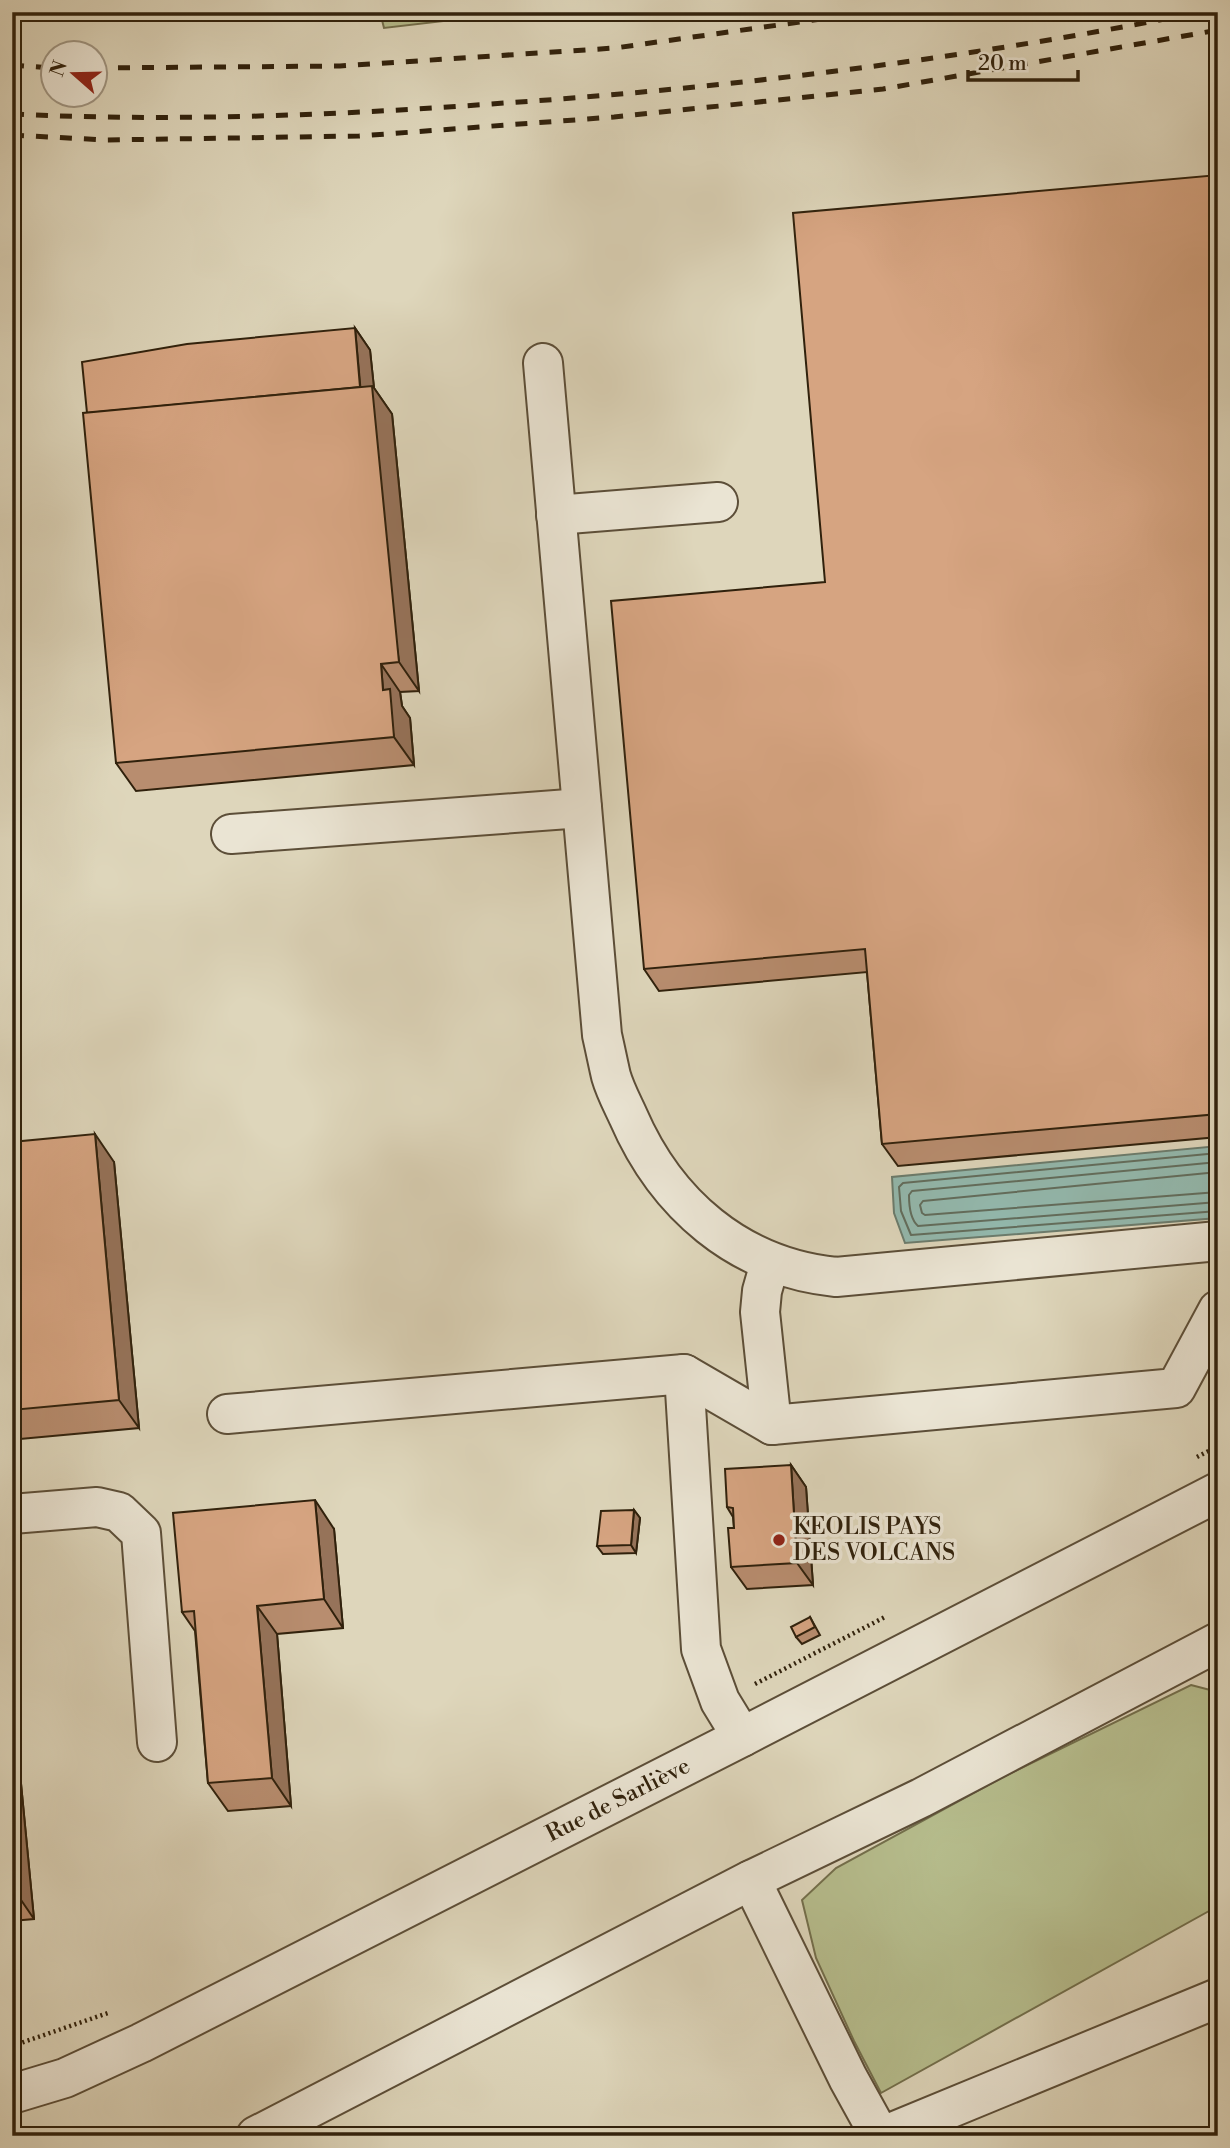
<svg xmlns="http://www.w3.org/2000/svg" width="1230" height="2148" viewBox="0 0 1230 2148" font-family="'Libre Bodoni',serif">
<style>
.green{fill:#b6bd8d;stroke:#736f4c;stroke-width:2}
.water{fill:#93b9ae;stroke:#6b7c6d;stroke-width:2}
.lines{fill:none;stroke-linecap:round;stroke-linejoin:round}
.shore{stroke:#626d5d;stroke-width:2}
.minor-casing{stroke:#5c4e38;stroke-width:42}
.path{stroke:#30210c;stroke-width:4.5;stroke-dasharray:2 3.5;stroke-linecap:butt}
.minor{stroke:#eae4d3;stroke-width:38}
.rail{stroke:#30210c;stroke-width:5;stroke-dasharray:12 12;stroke-linecap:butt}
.wall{fill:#b88d6f;stroke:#30210c;stroke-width:2}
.shaded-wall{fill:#96735a;stroke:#30210c;stroke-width:2}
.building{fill:#d6a481;stroke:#30210c;stroke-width:2}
.poi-dot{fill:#8f2418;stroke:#eae4d3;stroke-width:2.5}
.labels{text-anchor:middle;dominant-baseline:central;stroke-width:7;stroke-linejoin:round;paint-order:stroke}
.poi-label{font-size:23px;fill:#30210c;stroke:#eae4d3;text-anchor:start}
.street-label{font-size:23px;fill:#30210c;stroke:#eae4d3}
</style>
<rect width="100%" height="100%" fill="#ded6bb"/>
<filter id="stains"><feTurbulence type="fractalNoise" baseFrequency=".00286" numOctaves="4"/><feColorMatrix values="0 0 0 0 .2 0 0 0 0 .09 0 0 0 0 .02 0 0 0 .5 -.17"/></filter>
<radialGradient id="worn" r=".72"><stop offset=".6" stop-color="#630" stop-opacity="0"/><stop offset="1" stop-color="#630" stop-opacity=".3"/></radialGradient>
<g class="green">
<path d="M380,12H520L384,28Z"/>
<path d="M1191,1685L1218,1692V1906L881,2093L854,2041L816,1958L802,1900L836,1868L1003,1777Z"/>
</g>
<path class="water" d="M1218,1146V1218L905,1243L894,1213L892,1177Z"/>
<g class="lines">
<g class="shore">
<path d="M1218,1153L903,1183L899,1187L901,1211L911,1235L1218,1211"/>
<path d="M1218,1162L912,1191L909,1195C909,1205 910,1219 918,1226L1218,1202"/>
<path d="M1218,1172L923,1201L920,1205L922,1213L925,1215L1218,1192"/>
</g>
<defs>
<g id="minor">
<path d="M543,363L602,1035C605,1048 608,1063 611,1076C615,1090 622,1103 628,1116C666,1204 738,1267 836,1277L1218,1241"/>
<path d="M556,515L718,502"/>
<path d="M231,834L582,808"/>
<path d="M770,1263L762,1291L760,1312L772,1425"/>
<path d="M684,1374L701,1649L720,1701L742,1737"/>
<path d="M227,1414L684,1374L772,1425L1176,1388L1218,1310"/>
<path d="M12,1514L97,1507L119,1512L141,1533L157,1742"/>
<path d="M751,1880L848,2078L880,2136"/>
<path d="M12,2094L65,2078L141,2043L742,1737L1218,1492"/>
<path d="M256,2136L751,1880L921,1798L1218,1642"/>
<path d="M883,2136L1218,1998"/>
</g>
</defs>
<use href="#minor" class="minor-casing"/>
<g class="path">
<path d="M1197,1457L1218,1446"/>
<path d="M755,1684L887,1616"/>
<path d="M12,2046L108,2013"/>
</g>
<use href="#minor" class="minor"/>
<g class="rail">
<path d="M12,65L52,68"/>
<path d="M94,68L340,66L615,48L871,12"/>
<path d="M12,114C177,122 341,115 505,103C738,87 971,58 1201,12"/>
<path d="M12,135L105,140L359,136L614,117L883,89L1218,30"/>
</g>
</g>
<g class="wall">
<path d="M1218,175V1137L898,1166L882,1144L867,972L659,991L644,969L825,582Z"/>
<path d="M355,328L370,350L374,388L392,414L419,691L400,692L402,706L410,718L414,765L136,791L116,763Z"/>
<path d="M12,1142L114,1162L139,1428L20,1439L12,1434Z"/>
<path d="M791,1465L806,1487L813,1585L747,1589L731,1567L734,1528L733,1517L727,1507Z"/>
<path d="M634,1510L640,1518L636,1553L603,1554L597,1546Z"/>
<path d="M334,1529L343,1628L277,1634L291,1806L228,1811L208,1783L195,1631L182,1612Z"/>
<path d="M810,1617L820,1635L802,1644L796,1637Z"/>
<path d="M12,1690L34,1919L12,1921Z"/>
</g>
<g class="shaded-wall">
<path d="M355,328L370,350L374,388L392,414L419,691L399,662L361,394Z"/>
<path d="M381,664L400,692L402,706L410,718L414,765L394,737L383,690Z"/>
<path d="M95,1134L114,1162L139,1428L119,1400Z"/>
<path d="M791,1465L806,1487L813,1585L797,1563Z"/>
<path d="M315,1500L334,1529L343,1628L324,1599Z"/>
<path d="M634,1510L640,1518L636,1553L631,1545Z"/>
<path d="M257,1606L277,1634L291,1806L272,1778Z"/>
<path d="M12,1690L34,1919L19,1897L12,1828Z"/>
</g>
<g class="building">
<path d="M1218,175V1114L882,1144L865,949L644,969L611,601L825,582L793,213Z"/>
<path d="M355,328L360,387L87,413L82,362L187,344Z"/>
<path d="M372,386L399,662L381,664L383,690L390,689L394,737L116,763L83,413Z"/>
<path d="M95,1134L119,1400L12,1410V1142Z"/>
<path d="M791,1465L797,1563L731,1567L728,1528H734L733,1508L727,1507L725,1469Z"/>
<path d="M315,1500L324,1599L257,1606L272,1778L208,1783L194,1611L182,1612L173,1513Z"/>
<path d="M634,1510L631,1545L597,1546L601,1511Z"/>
<path d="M810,1617L815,1627L796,1637L791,1627Z"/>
<path d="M12,1828L19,1897H12Z"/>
</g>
<circle class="poi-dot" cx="779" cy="1540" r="7"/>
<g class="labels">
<g class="poi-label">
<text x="793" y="1527">KEOLIS PAYS<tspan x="793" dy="26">DES VOLCANS</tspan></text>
</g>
<g class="street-label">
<text transform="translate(618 1800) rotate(-27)">Rue de Sarliève</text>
</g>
</g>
<rect width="1230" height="2148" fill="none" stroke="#ded6bb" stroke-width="42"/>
<rect x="14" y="14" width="1202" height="2120" fill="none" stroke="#30210c" stroke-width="3.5"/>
<rect x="21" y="21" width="1188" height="2106" fill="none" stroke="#30210c" stroke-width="2"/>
<g transform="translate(74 74) rotate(290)"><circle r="33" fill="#eae4d3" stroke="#a09683" stroke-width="2"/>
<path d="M0-5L12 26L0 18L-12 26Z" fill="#8f2418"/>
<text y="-10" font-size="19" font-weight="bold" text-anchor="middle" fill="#30210c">N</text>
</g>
<path d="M968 70v10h110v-10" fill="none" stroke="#30210c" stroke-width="3.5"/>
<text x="978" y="70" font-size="21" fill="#30210c" stroke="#eae4d3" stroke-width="5" paint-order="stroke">20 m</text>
<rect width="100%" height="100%" filter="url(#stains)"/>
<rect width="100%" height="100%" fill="url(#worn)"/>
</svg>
